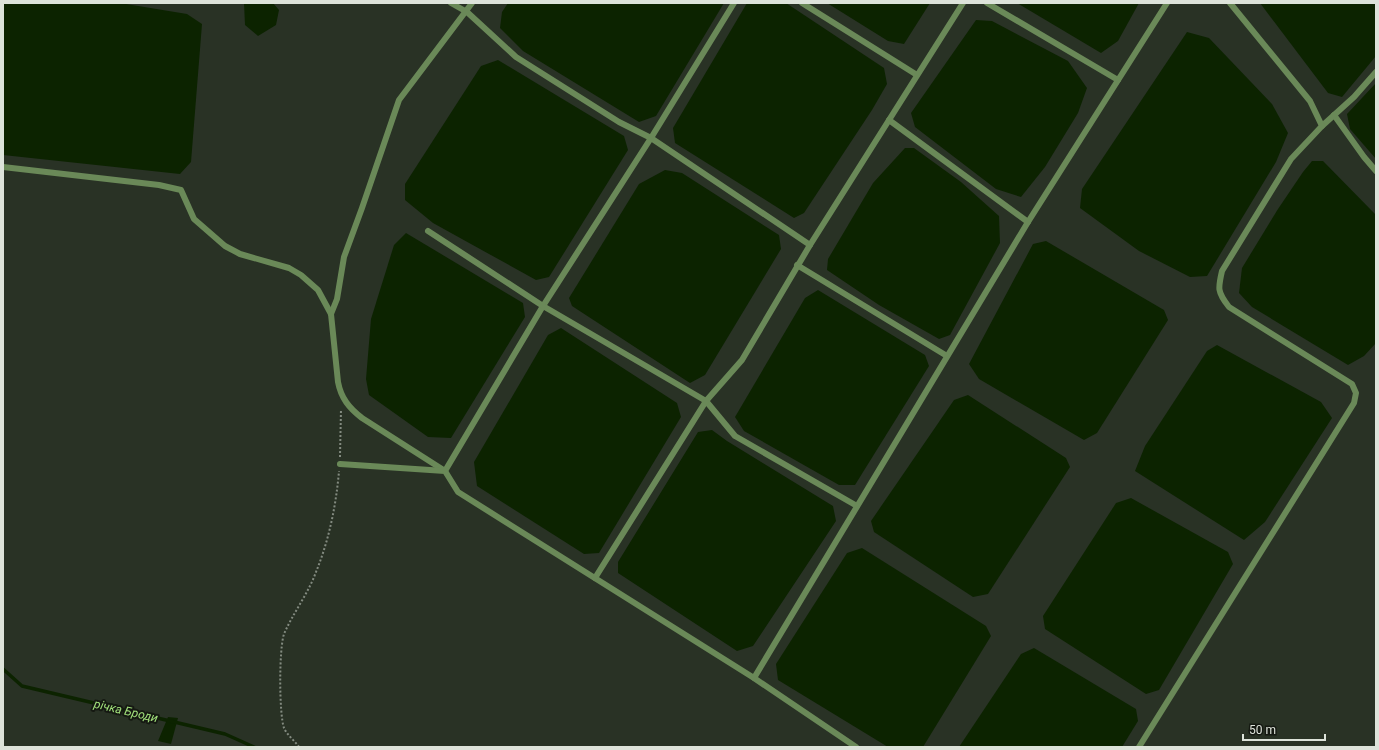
<svg xmlns="http://www.w3.org/2000/svg" width="1379" height="750" viewBox="0 0 1379 750" font-family="Roboto,sans-serif">
<style>
.water{fill:#0c2300}
.lines{fill:none;stroke-linecap:round;stroke-linejoin:round}
.stream{stroke:#0c2300;stroke-width:3.5}
.path{stroke:#838b80;stroke-width:2;stroke-dasharray:2 2;stroke-linecap:butt}
.service{stroke:#6a8958;stroke-width:6}
.labels{text-anchor:middle;dominant-baseline:central;stroke-width:4;stroke-linejoin:round;paint-order:stroke}
.water-label{font-size:12px;font-style:italic;fill:#a1e07b;stroke:#151912}
</style>
<rect width="100%" height="100%" fill="#293225"/>
<g class="water">
<path d="M3,3H120L187,14L202,24L191,162L180,174L3,155Z"/>
<path d="M244,3H273L279,10L276,25L258,36L245,25Z"/>
<path d="M508,3H724L656,116L639,122L523,51L500,28L502,12Z"/>
<path d="M747,3H786L884,68L887,84L872,110L804,213L794,218L675,143L673,128Z"/>
<path d="M827,3H930L904,44L888,41Z"/>
<path d="M1017,3H1139L1118,41L1101,53Z"/>
<path d="M1260,3H1376V56L1342,97L1328,93Z"/>
<path d="M976,20L992,21L1068,61L1087,88L1078,113L1045,167L1021,197L996,189L915,127L911,113Z"/>
<path d="M1187,32L1209,38L1272,104L1288,133L1276,162L1207,276L1190,277L1139,251L1080,208L1082,189Z"/>
<path d="M498,60L624,136L628,150L549,277L536,280L433,223L405,200V184L481,66Z"/>
<path d="M1376,83V159L1350,129L1347,114Z"/>
<path d="M905,148H914L961,182L999,216L1000,243L950,335L939,339L879,305L827,270L828,259L873,183Z"/>
<path d="M1312,161H1323L1376,215V343L1364,356L1348,365L1252,307L1239,293L1242,268L1278,209L1303,172Z"/>
<path d="M665,170L682,173L779,235L781,249L705,375L690,383L572,306L569,298L639,184Z"/>
<path d="M406,233L523,303L525,317L451,438L428,437L369,395L366,379L371,319L394,245Z"/>
<path d="M1046,241L1164,310L1168,320L1097,433L1084,440L979,379L969,364L1033,244Z"/>
<path d="M818,290L925,355L929,366L855,485H839L744,431L735,417L805,298Z"/>
<path d="M561,328L677,403L681,417L599,553L584,554L477,486L474,462L548,335Z"/>
<path d="M1217,345L1321,402L1332,418L1265,522L1244,540L1135,471L1145,446L1207,351Z"/>
<path d="M968,395L1066,458L1070,467L988,594L973,597L874,532L871,521L954,400Z"/>
<path d="M712,430L727,441L833,506L836,521L753,646L737,651L618,573V562L698,432Z"/>
<path d="M1131,498L1228,552L1233,564L1159,690L1146,694L1045,629L1043,616L1116,503Z"/>
<path d="M862,548L986,626L991,636L923,747H888L778,680L776,664L847,553Z"/>
<path d="M1034,648L1136,709L1138,721L1122,747H959L1021,654Z"/>
<path d="M168,717L178,718L171,744L158,741Z"/>
</g>
<g class="lines">
<path class="stream" d="M3,669L22,686L225,734L254,747"/>
<g class="path">
<path d="M340,457L341,409"/>
<path d="M299,747C295,741 287,735 284,728C279,714 279,648 284,634C293,613 308,594 316,572C329,540 336,506 339,471"/>
</g>
<g class="service">
<path d="M451,3L467,12L516,57L619,122L651,138L810,245"/>
<path d="M802,3L917,75"/>
<path d="M987,3L1118,80"/>
<path d="M1334,115L1364,157L1376,171"/>
<path d="M889,120L1028,222"/>
<path d="M1322,126L1354,97L1376,72"/>
<path d="M3,167L159,185L181,190L194,219L225,246L240,254L289,268L301,275L318,290L331,314L338,382C341,398 349,408 362,418L445,471L543,306L651,138L734,3"/>
<path d="M428,231L543,306L706,401L735,436L857,506"/>
<path d="M797,265L947,356"/>
<path d="M331,314L337,299L344,257L362,208L399,100L472,3"/>
<path d="M340,464L445,471L458,492L754,678L856,747"/>
<path d="M595,578L706,401L742,360L810,245L963,3"/>
<path d="M754,678L1028,222L1167,3"/>
<path d="M1139,747L1354,403L1356,393L1352,384L1229,307C1217,292 1218,288 1222,271L1291,159L1322,126L1310,101L1230,3"/>
</g>
</g>
<g class="labels">
<g class="water-label">
<text transform="translate(126 711) rotate(13)">річка Броди</text>
</g>
</g>
<rect width="1379" height="750" fill="none" stroke="#dde3da" stroke-width="8"/>
<path d="M1243 734v6h82v-6" fill="none" stroke="#dde3da" stroke-width="2"/>
<text x="1249" y="734" font-size="12" fill="#dde3da" stroke="#151912" stroke-width="3" paint-order="stroke">50 m</text>
</svg>
